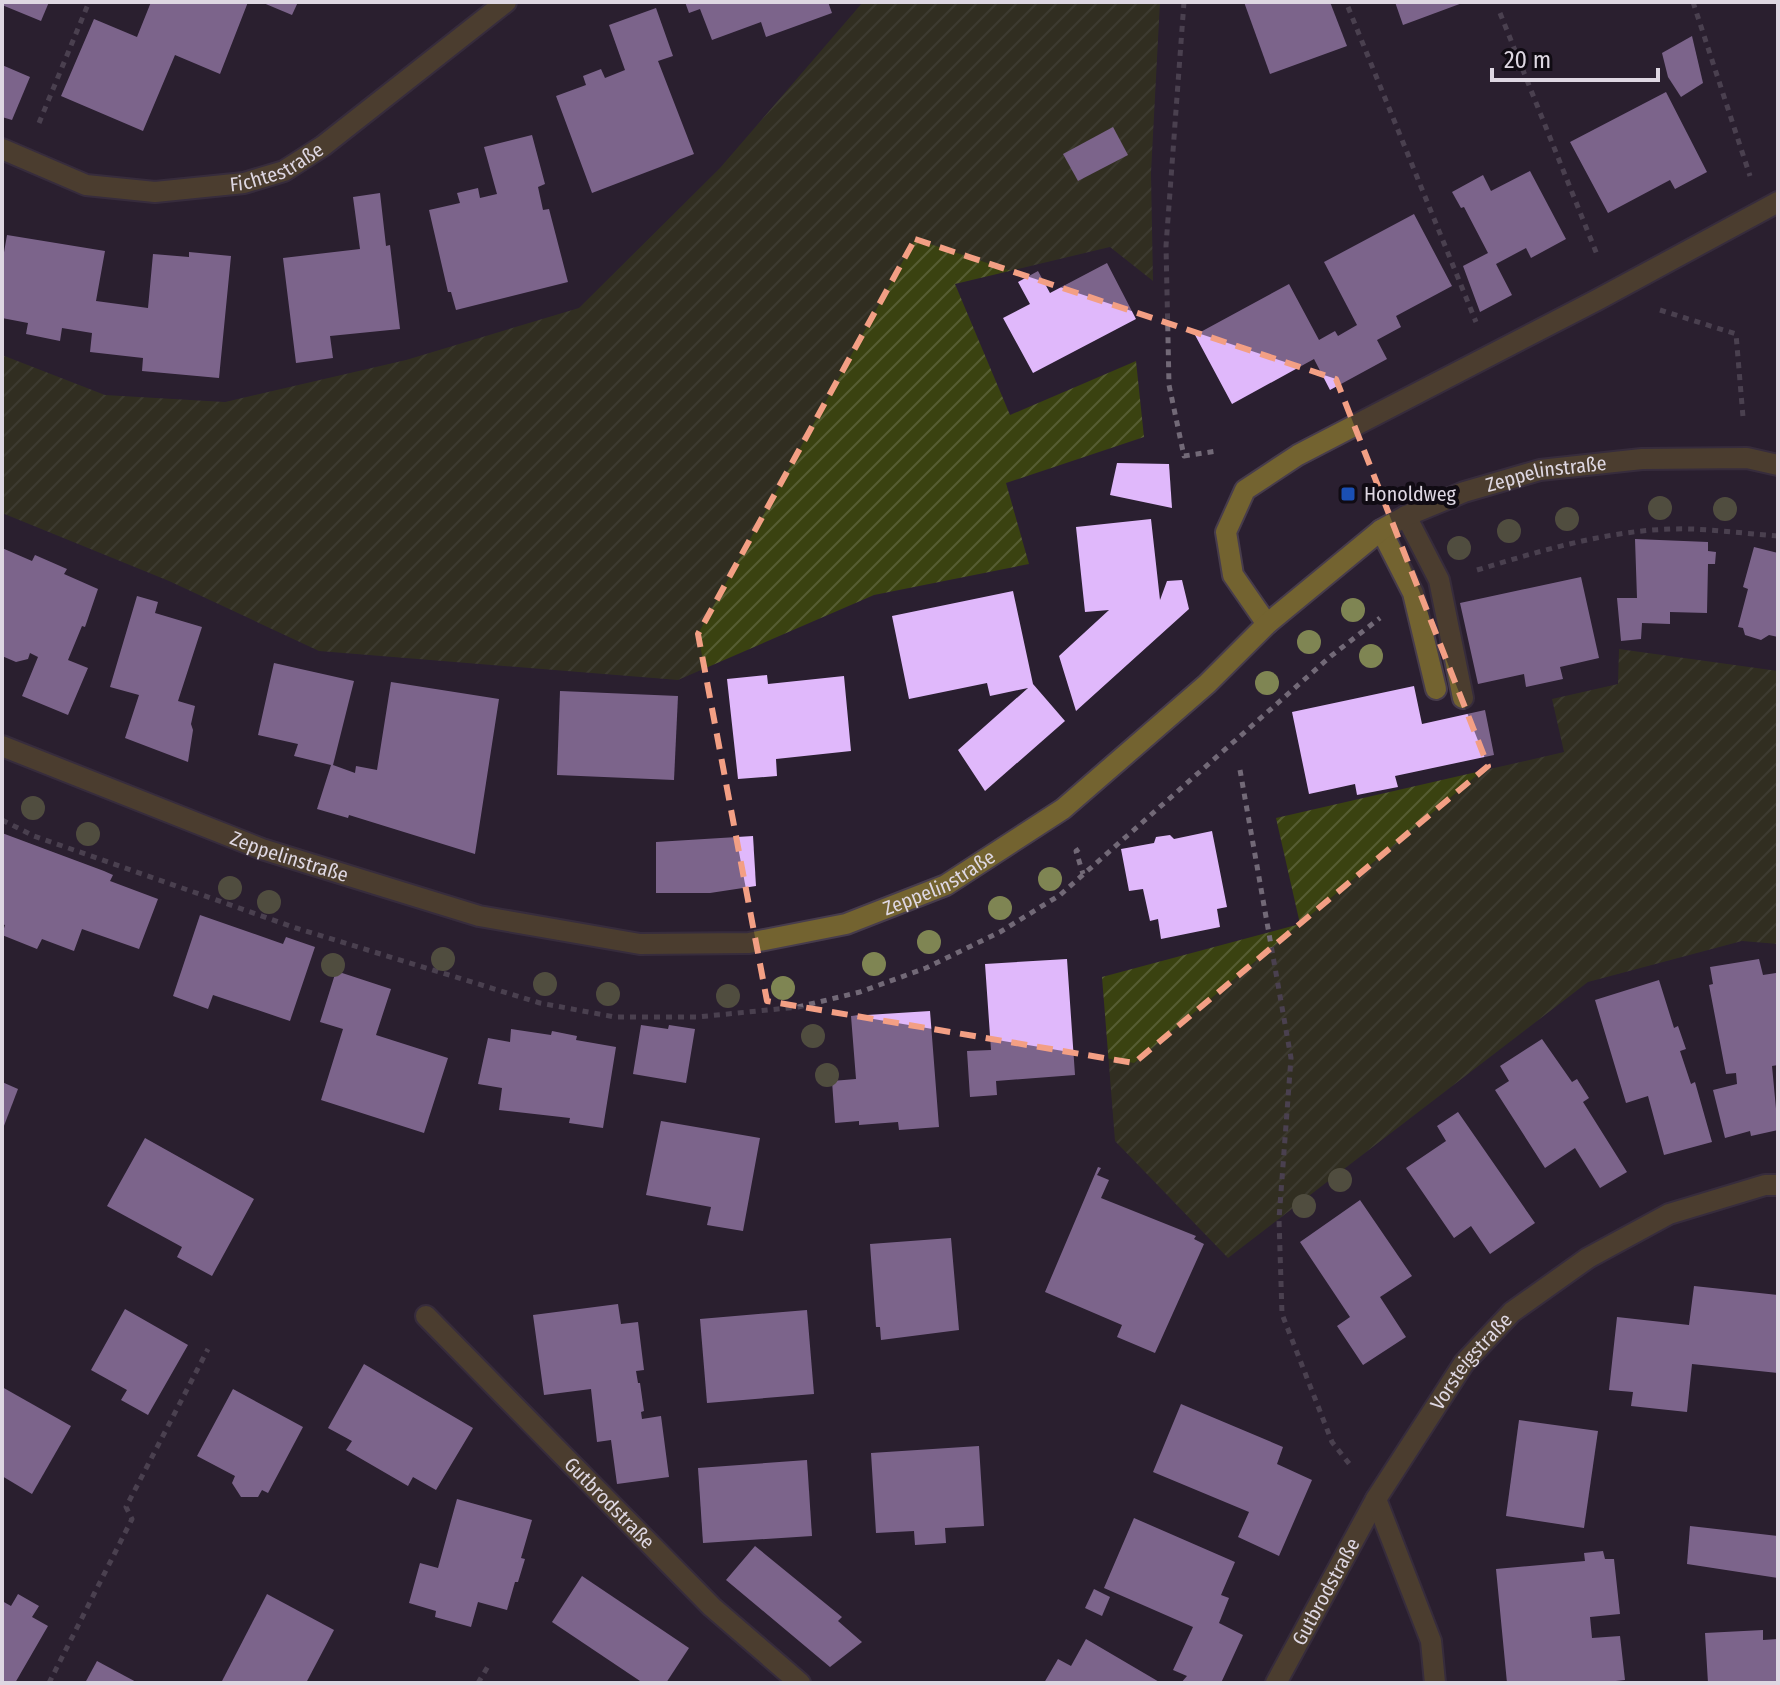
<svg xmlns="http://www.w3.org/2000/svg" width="1780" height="1685" viewBox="0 0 1780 1685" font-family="'Fira Sans Condensed',sans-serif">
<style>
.garden{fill:url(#garden-furrows)}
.building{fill:#e0b8fb}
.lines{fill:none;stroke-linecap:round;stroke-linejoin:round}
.minor-casing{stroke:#473c4c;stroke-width:24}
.path{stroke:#726977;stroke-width:5;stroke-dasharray:6 6;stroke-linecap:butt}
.minor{stroke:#736330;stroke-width:20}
.tree{fill:#7f8553}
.marked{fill:none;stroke:#f39f84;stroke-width:6;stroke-dasharray:16 10;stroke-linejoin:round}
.transit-dot{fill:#1a4fb4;stroke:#100b13;stroke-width:3}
.labels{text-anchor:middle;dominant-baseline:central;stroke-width:8;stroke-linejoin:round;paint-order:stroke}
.street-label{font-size:20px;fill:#ded7e2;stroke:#100b13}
.poi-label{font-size:20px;fill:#ded7e2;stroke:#100b13;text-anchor:start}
</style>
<defs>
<pattern id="garden-furrows" width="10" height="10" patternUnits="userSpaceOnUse" patternTransform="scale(2)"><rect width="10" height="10" fill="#3a4211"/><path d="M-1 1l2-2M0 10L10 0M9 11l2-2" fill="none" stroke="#565d33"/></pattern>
</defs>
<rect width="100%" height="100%" fill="#2a1f30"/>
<g class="garden">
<path d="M863,2H1160L1151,173L1153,281L1110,247L955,284L1010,415L1136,361L1144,437L1006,483L1029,564L874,595L678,680L319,651L169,581L2,513V355L105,395L225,402L406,360L579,308L720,168Z"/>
<path d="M1619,649L1778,671V944L1742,941L1588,982L1228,1258L1115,1141L1102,977L1300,924L1276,818L1564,752L1552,699L1618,684Z"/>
</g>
<g class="building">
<path d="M2,2H49L41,21L2,5Z"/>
<path d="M151,2H248L220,74L175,55L143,131L61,96L94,19L137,37Z"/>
<path d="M261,2H298L292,15Z"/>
<path d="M685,2H828L832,13L766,37L761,22L712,40L700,9L689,13Z"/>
<path d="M1244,2H1330L1347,46L1270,74Z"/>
<path d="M1395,2H1465L1403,25Z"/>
<path d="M656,8L673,56L658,61L694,154L592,193L556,96L586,85L583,76L601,69L605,78L625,70L609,25Z"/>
<path d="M1692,36L1703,83L1681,97L1668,77L1662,53Z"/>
<path d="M2,65L30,77L12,120L2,117Z"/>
<path d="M1666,92L1707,172L1675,189L1670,180L1608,213L1570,142Z"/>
<path d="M1113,127L1128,155L1078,181L1063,154Z"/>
<path d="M532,135L545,184L538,187L543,210L549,209L568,282L456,310L451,292H448L429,210L460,203L457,193L478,188L480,198L497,194L484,147Z"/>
<path d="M1530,171L1566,239L1531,258L1526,248L1496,264L1512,295L1480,312L1463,266L1488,253L1464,207L1461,208L1452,192L1483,175L1491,191Z"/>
<path d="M380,193L386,246L390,245L400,329L330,336L333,358L296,363L283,258L360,249L353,197Z"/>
<path d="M1414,214L1452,286L1396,316L1401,327L1377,340L1387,359L1330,390L1314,359L1232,404L1195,335L1289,284L1319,340L1335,331L1338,336L1357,325L1324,262Z"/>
<path d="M7,235L105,251L96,301L148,308L153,254L189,257V252L231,256L219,378L142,371L143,358L90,352L92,333L62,328L60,341L26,334L28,323L2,318V264Z"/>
<path d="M1107,263L1136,319L1033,373L1003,318L1030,304L1018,282L1038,271L1050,293Z"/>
<path d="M1117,463L1169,464L1172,508L1110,495Z"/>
<path d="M1151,519L1160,600L1167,581L1182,580L1189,609L1076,711L1059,656L1109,610L1085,612L1076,527Z"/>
<path d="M1635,539L1708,542V551L1716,552L1715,564H1708L1707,613L1670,612V624L1642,623L1641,639L1621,641L1617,598H1637Z"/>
<path d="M1754,547L1778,553V637L1769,635L1761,640L1745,635L1743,628L1738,627L1748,589L1743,587Z"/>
<path d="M2,548L32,561L35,555L67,569L64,574L98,589L85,627L82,626L68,660L88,668L68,715L22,696L38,657L30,653L28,659L16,662L2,656Z"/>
<path d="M1581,577L1599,658L1560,667L1563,679L1526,687L1524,674L1478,684L1460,603Z"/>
<path d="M1013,591L1033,684L1065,721L985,791L958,750L1028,688L990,696L987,683L909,699L892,616Z"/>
<path d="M137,596L158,602L155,613L202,627L178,701L195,706L191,724L193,730L188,762L125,738L139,695L110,687Z"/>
<path d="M274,663L354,681L333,765L355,773L356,766L377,770L391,682L499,699L475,854L349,815L348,818L317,809L331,765L294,756L298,744L258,735Z"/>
<path d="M767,675L768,684L844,676L851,751L776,759L777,776L738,779L727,679Z"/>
<path d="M1414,686L1422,724L1485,710L1494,755L1395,776L1398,787L1357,795L1355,784L1309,794L1292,712Z"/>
<path d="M560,691L678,696L674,780L557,775Z"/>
<path d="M1212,831L1227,907L1217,909L1220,927L1161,939L1158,919L1150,921L1143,889L1129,891L1121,849L1154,843L1156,837L1170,835L1174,839Z"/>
<path d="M2,833L104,871L113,875L110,881L158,899L139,949L82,929L74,951L42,939L37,949L2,935L5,925L2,924Z"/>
<path d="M753,836L756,886L710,893H656V842Z"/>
<path d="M200,915L283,944L286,937L315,947L290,1021L213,995L208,1009L173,996Z"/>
<path d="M1067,959L1075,1075L996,1081L997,1095L970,1097L967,1051L991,1050L985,964Z"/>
<path d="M1759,959L1763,975L1776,973L1778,983V1065L1772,1066L1778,1130L1751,1136L1750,1131L1725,1138L1713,1090L1737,1084L1736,1073L1726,1074L1709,985L1713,984L1710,967Z"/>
<path d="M336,971L391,989L376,1035L448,1058L424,1133L321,1100L343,1029L320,1022Z"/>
<path d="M1659,980L1674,1028L1678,1026L1686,1049L1680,1051L1691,1084L1695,1082L1712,1142L1664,1155L1648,1096L1626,1103L1595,1000Z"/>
<path d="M930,1011L939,1127L899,1130L898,1122L859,1125V1121L835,1123L832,1081L856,1079L851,1016Z"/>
<path d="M641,1025L668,1029L669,1025L695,1029L686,1083L633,1074Z"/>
<path d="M511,1029L551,1035L552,1031L577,1036L576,1040L616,1047L603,1128L569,1123L570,1118L499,1110L502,1088L478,1084L488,1038L510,1042Z"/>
<path d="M1542,1039L1572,1082L1577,1079L1589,1098L1583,1102L1627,1172L1600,1188L1575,1148L1545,1168L1495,1090L1509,1081L1500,1066Z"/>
<path d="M2,1082L18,1089L2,1131Z"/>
<path d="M1458,1112L1535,1223L1490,1254L1471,1226L1454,1238L1406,1168L1446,1141L1437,1126Z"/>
<path d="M661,1121L760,1138L743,1231L707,1225L711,1207L646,1195Z"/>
<path d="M145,1138L254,1199L212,1276L177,1257L182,1247L107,1206Z"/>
<path d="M1098,1167L1101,1168L1097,1175L1109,1180L1101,1198L1196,1236L1194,1239L1204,1244L1155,1353L1117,1337L1122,1325L1045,1292Z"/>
<path d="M1360,1200L1412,1276L1380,1297L1406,1337L1363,1365L1337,1326L1350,1317L1300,1242Z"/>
<path d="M951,1238L959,1330L881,1340L880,1327H876L870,1244Z"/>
<path d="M1694,1286L1778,1295V1373L1692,1364L1687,1412L1631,1406L1633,1392L1609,1390L1617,1317L1689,1325Z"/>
<path d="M618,1304L621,1324L638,1322L644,1370L636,1371L638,1383H640L644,1411L641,1412L642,1419L661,1416L669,1477L617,1484L611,1440L597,1442L591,1389L544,1395L533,1315Z"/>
<path d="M125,1309L188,1345L148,1415L121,1400L127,1390L91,1370Z"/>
<path d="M807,1310L814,1394L707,1403L700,1319Z"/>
<path d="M364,1364L473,1428L436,1490L413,1477L408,1486L346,1450L352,1441L328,1428Z"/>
<path d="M2,1387L71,1426L32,1494L2,1476Z"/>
<path d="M233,1389L303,1427L268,1493L262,1490L258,1497H241L232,1483L235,1476L197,1456Z"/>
<path d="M1181,1404L1283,1447L1277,1464L1312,1480L1279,1556L1238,1537L1249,1512L1153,1472Z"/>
<path d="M1519,1420L1598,1431L1584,1528L1506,1516Z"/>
<path d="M979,1446L984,1526L945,1528L946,1543L915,1545L914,1531L876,1533L871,1453Z"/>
<path d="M807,1460L812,1536L703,1543L698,1468Z"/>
<path d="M457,1499L532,1520L521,1558L525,1559L518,1582H515L507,1610L478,1602L471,1627L435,1617L436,1611L409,1603L420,1563L438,1568Z"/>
<path d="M1134,1518L1235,1562L1221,1595L1229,1598L1219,1623L1243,1635L1221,1683H1181L1187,1676L1173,1670L1193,1627L1104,1588Z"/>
<path d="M1690,1526L1778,1536V1578L1687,1564Z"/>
<path d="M755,1546L842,1617L838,1621L862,1642L830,1667L726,1580Z"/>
<path d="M1603,1551L1605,1559H1614L1620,1614L1590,1617L1592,1638L1620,1636L1625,1680L1597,1683H1507L1496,1569L1585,1561L1584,1553Z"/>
<path d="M582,1576L689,1648L666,1683H643L552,1622Z"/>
<path d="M1094,1589L1110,1597L1102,1616L1085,1608Z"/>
<path d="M18,1594L39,1606L32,1617L48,1626L15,1683H2V1601L11,1606Z"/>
<path d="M267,1594L334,1630L306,1683H221Z"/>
<path d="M1763,1630V1640L1778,1639V1683H1708L1705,1633Z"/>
<path d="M1086,1639L1161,1683H1044L1058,1659L1071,1666Z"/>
<path d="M97,1661L138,1683H85Z"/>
</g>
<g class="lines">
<defs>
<g id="minor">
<path id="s1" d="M2,149L86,185L155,192L244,183L284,171L323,146L506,2"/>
<path d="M1406,516L1439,580L1463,698"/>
<path d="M1381,530L1413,593L1436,689"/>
<path d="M1267,624L1233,575L1226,532L1245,490L1298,455L1597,300L1778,202"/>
<path id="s2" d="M2,746L262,849L479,916L640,944L749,943L846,924L946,885L1063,809L1207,684L1267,624L1381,530L1406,516L1464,492L1540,470L1642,459L1747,458L1778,465"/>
<path id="s3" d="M426,1316L712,1607L800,1683"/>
<path id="s4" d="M1276,1683L1376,1499"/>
<path id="s5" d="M1435,1683L1431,1641L1376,1499L1464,1363L1512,1312L1588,1258L1669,1214L1765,1185H1778"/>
</g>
</defs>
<use href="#minor" class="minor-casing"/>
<g class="path">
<path d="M1184,2L1166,246L1169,385L1184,456L1217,451"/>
<path d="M1693,2L1750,176"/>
<path d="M1348,7L1476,322"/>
<path d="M1500,13L1598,257"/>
<path d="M39,123L89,2"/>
<path d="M1660,310L1736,334L1743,417"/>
<path d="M1477,570C1547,549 1618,527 1691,529C1720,530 1749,534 1778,536"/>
<path d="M1240,770L1291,1058L1279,1219L1282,1314L1332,1442L1351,1466"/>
<path d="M2,820L34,836L296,928L540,1003L615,1017H697L798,1007L860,992L926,968L1000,932L1060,895L1331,656L1380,618"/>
<path d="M1079,849L1076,851L1083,874"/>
<path d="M49,1683L132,1519L126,1507L208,1349"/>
<path d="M478,1683L490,1663"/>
</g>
<use href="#minor" class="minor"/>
</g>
<g class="tree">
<circle cx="1660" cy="508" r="12"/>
<circle cx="1725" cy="509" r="12"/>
<circle cx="1567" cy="519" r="12"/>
<circle cx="1509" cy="531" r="12"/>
<circle cx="1459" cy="548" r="12"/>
<circle cx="1353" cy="610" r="12"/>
<circle cx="1309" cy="642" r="12"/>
<circle cx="1371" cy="656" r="12"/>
<circle cx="1267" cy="683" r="12"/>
<circle cx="33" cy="808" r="12"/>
<circle cx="88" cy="834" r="12"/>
<circle cx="1050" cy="879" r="12"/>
<circle cx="230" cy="888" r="12"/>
<circle cx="269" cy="902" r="12"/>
<circle cx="1000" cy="908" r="12"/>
<circle cx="929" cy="942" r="12"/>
<circle cx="443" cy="959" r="12"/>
<circle cx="874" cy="964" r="12"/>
<circle cx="333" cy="965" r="12"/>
<circle cx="545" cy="984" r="12"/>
<circle cx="783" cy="988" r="12"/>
<circle cx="608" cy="994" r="12"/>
<circle cx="728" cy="996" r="12"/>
<circle cx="813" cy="1036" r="12"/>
<circle cx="827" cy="1075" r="12"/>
<circle cx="1340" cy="1180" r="12"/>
<circle cx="1304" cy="1206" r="12"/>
</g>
<path d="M0 0H1780V1685H0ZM915,239L1336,379L1488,766L1134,1063L767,1001L698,634Z" fill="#2a1f30" fill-opacity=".55" fill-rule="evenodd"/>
<path class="marked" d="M915,239L1336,379L1488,766L1134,1063L767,1001L698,634Z"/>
<rect class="transit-dot" x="1340" y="486" width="16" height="16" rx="4"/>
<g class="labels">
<g class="street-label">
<text stroke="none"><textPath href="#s1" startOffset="286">Fichtestraße</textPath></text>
<text stroke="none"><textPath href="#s2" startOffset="1724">Zeppelinstraße</textPath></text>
<text stroke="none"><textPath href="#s2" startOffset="308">Zeppelinstraße</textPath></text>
<text stroke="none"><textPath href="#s2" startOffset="980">Zeppelinstraße</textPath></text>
<text stroke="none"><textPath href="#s5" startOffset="362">Vorsteigstraße</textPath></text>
<text stroke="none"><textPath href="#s3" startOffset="262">Gutbrodstraße</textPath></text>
<text stroke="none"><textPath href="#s4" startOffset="104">Gutbrodstraße</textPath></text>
</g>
<g class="poi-label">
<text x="1364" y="494">Honoldweg</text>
</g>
</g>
<rect width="1780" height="1685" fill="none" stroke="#ded7e2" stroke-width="8"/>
<path d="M1492 68v12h166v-12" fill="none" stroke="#ded7e2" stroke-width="4"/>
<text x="1504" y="68" font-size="24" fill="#ded7e2" stroke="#100b13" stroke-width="6" paint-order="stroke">20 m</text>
</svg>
